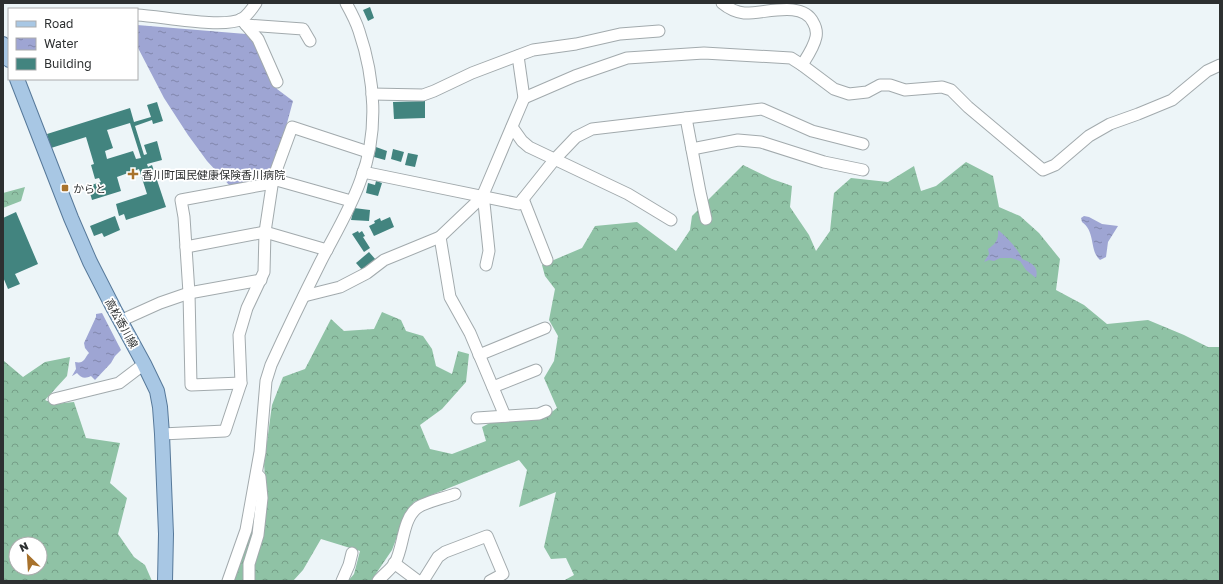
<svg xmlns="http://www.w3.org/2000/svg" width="1223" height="584" viewBox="0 0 1223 584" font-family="'Golos Text','Noto Sans JP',sans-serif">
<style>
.forest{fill:url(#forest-crowns);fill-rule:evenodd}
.water{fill:url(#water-ripples)}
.building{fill:#42847f;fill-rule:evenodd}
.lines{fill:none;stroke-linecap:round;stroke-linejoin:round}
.minor-casing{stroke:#a2aaad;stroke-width:13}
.major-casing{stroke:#57799a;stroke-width:16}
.minor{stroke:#fff;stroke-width:11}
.major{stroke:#a8c7e4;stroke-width:14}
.poi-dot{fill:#a8722c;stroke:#fff;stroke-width:1.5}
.labels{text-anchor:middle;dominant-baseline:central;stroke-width:3.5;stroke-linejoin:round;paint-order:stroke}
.poi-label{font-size:11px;fill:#2d3031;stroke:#fff;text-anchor:start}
.street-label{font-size:11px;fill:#2d3031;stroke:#fff}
</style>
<defs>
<pattern id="forest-crowns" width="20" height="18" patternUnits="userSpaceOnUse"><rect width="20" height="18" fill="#8fc2a5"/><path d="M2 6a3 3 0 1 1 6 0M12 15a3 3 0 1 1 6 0" fill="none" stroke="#759e87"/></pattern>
<pattern id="water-ripples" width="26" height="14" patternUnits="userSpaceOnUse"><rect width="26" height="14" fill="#9ea5d3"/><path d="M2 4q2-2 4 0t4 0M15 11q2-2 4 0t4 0" fill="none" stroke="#8187ac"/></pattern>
</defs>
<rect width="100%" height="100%" fill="#edf5f8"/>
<g class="forest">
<path d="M966,162L993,176L999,207L1020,216L1039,233L1060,259L1056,290L1084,305L1107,324L1148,320L1184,335L1208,347H1220V581H563L574,575L566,558L551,559L544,547L556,492L519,507L527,470L519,460L414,502L403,521L392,550L371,581H348L354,574L360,551L321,539L303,570L293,581H234L256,504H267L264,464L272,405L283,377L305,369L331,319L344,331L374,329L382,312L401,320L406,331L423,336L432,349L436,366L452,374L458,351L469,354L466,382L442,409L420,425L430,449L452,454L486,441L482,427L500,418L545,417L557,408L544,378L554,361L558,336L549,320L555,289L545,276L542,265L582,248L595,226L637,222L676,251L690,230L692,216L743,165L772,179L792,186L790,207L809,235L816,251L830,231L834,193L851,178L888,182L914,166L921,191L936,186Z"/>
<path d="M25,187L21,201L3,208V193Z"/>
<path d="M3,316L4,361L23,377L45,362L70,357L67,376L45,400L54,404L74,402L86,438L120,443L110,483L127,498L118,534L134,557L145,565L152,581H3ZM16,544H40V568H16Z"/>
</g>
<g class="water">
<path d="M137,25L246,34L257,43L277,89L293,101L274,171L262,181L230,186L207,161L188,135L164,98L137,46Z"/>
<path d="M1084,216L1089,217L1102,224L1118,226L1108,242L1106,257L1100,260C1089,250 1096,232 1082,222L1081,218Z"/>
<path d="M998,230C1005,235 1020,251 1022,259C1032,263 1039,267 1036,278L1026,270L1020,261L1011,258H1000L994,261L989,260L984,262L989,254L988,249C995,244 999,240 998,230Z"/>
<path d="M102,313L121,350L115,356L111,363L95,380L91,376C85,379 81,378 77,373L72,376L76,369L75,362C84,364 84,359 89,353L85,348L84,343L96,317V314Z"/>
</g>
<g class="building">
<path d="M370,7L374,18L368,21L363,10Z"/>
<path d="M425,101V118L394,119L393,102Z"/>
<path d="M157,102L163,121L153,124L152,120L135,126L144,155L147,154L144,145L157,141L162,160L147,164L148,167L152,165L166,207L126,220L124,214L119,216L116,204L147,194L139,169L117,177L121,191L92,200L88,186L101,182L99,178L95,179L91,165L94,164L86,137L51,148L47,134L130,108L134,122L151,117L147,105ZM130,123L141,158L136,159L133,151L107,159L105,151L113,148L107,130Z"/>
<path d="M376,147L387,151L385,160L374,157Z"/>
<path d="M393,149L404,152L401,162L391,159Z"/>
<path d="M408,153L418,155L415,167L405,165Z"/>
<path d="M376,181L382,183L378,196L366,193L368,183L375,185Z"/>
<path d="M354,208L370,210L369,221L351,220Z"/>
<path d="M16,212L38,264L15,274L20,284L8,289L3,277V218Z"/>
<path d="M115,216L120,230L104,237L102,233L94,236L90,226Z"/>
<path d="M390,217L394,227L374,236L369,226L375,223L374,221L380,218L381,221Z"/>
<path d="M358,231L359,233L362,231L365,236L363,237L370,248L364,252L352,234Z"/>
<path d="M369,252L376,260L363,271L356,263Z"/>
</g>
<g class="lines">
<defs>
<g id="minor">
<path d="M722,3C728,8 736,12 744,13C764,14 802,0 813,22C816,27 817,32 816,37C814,47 807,57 802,65"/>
<path d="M137,15C161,16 222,29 242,19C248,15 252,9 256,3"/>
<path d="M241,19L258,39L277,82"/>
<path d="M246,25L303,29L310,41"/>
<path d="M372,94L423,95L434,91L472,73L533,50L576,44L620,34L659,31"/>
<path d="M524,98L575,76L627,58L704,53L791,58L802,65L834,89L849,94L867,92L880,85H890L905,90L942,87L951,90L968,107L1043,170L1055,165L1089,136L1110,124L1138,114L1172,100L1207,71L1220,65"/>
<path d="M686,118L700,192L706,219"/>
<path d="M512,127L522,141L529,147L628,194L671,220"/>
<path d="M692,149L738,140L761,142L824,162L863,170"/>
<path d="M363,172L519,204L555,159L576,137L592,129L762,109L812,131L863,144"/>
<path d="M273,179L351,201"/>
<path d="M482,197L484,203L489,251L486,265"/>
<path d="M523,199L547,260"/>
<path d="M440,237L450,297L470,333L505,416"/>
<path d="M186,247L265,232L327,250"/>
<path d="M304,296L340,287L367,273L384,260L440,237L482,197L524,98L518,56"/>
<path d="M120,321L160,303L189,293L261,280"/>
<path d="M479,355L545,328"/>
<path d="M241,383L191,385L189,293L184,217L181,200L273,183"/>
<path d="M493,387L536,370"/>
<path d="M54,399L119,383L144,364"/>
<path d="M477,418L539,414L546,411"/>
<path d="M162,434L225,431L241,383L239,335L247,308L264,272L265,232L273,179L292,127L368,152"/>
<path d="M394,563L418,581"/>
<path d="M228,581L246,530L260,452L266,381L271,365C287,330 304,295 321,261C335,234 351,208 361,179C379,132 375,78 359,31C356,21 351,12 346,3"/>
<path d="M249,581V564L258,535L262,498L260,477L258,475"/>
<path d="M342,581L349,565L352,553"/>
<path d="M378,581C383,575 391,569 395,563C404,546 402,520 417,508C425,502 444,498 455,494"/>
<path d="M423,581L438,557L445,552L487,536L503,574L490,581"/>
</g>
<g id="major">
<path d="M3,44L9,60"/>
<path d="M17,79L71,218L90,262L114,309L144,364L157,391L160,407L162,434L166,534L165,581"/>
</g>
</defs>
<use href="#minor" class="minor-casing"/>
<use href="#major" class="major-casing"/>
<use href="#minor" class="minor"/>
<use href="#major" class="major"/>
</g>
<g class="poi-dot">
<path d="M131 168h4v4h4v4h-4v4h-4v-4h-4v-4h4z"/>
<rect x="61" y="184" width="8" height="8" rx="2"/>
</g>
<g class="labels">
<g class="poi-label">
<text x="142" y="174">香川町国民健康保険香川病院</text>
<text x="73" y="188">からと</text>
</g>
<g class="street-label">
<text transform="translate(122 323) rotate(61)">高松香川線</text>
</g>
</g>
<rect width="1223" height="584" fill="none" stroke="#2d3031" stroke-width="8"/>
<rect x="8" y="8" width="130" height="72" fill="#ffffff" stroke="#abacad"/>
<rect x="16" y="21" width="20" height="6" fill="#a8c7e4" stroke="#abacad"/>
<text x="44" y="28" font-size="12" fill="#2d3031">Road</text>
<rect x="16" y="38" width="20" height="12" fill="url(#water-ripples)" stroke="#abacad"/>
<text x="44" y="48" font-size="12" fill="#2d3031">Water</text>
<rect x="16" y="58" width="20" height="12" fill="#42847f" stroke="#abacad"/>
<text x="44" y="68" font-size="12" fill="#2d3031">Building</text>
<g transform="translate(28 556) rotate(335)"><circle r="19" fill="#ffffff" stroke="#abacad"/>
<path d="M0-3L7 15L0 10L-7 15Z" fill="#a8722c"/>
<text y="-6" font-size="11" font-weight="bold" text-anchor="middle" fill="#2d3031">N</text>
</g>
</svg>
